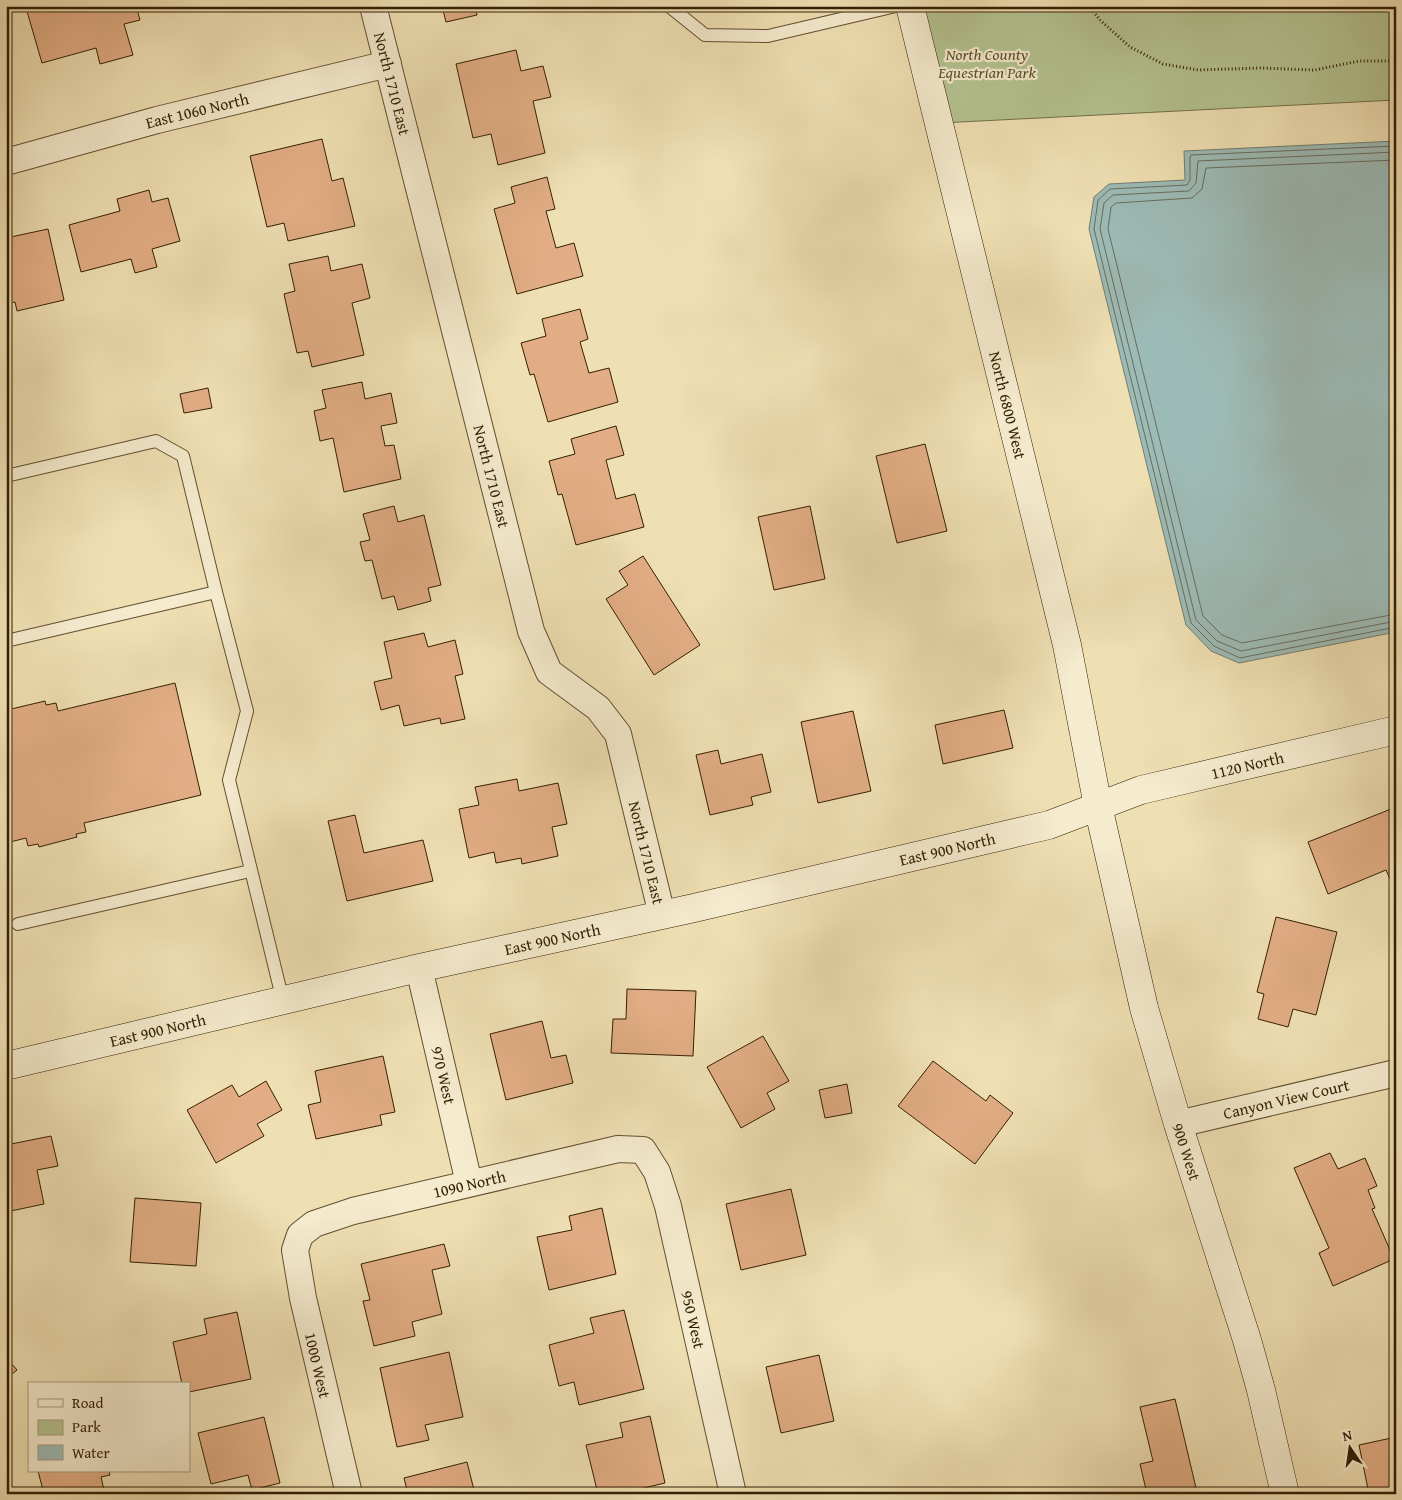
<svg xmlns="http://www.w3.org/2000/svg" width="1402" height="1500" viewBox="0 0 1402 1500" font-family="'Gentium Book Plus',serif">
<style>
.green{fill:#b4c390;stroke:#74714a}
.water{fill:#9dbbb6;stroke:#737d6f}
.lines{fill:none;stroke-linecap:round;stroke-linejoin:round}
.shore{stroke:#686d5d;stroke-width:1}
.building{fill:#e2ad84;stroke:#331f04}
.lane-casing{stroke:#624f30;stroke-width:14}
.street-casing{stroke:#624f30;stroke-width:28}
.secondary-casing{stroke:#331f04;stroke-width:29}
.path{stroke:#331f04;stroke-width:3;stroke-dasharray:1 2.5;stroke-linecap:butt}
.lane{stroke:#f5ebce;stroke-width:12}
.street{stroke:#f5ebce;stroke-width:26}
.secondary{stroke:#f5ebce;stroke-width:28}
.labels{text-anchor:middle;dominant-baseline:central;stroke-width:4.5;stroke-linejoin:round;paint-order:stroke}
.park-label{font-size:16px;font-style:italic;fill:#5a502e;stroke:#f5ebce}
.street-label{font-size:16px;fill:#331f04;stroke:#f5ebce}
</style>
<rect width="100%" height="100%" fill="#efe0b3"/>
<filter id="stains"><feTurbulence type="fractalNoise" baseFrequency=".004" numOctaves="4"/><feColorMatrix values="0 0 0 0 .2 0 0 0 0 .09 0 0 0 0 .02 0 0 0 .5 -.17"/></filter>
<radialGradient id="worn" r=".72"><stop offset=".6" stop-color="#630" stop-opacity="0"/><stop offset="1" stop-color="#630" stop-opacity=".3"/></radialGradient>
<path class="green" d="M914,6H1396V100L940,123Z"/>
<path class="water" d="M1396,141V632L1239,663L1211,651L1186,625L1089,229L1094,197L1109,184L1185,180L1184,151Z"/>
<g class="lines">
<g class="shore">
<path d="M1396,146L1191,155L1190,158V180L1187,185L1110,189L1098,200L1094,229L1191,623L1214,646L1240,658L1396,627"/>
<path d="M1396,152L1198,161L1196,183L1189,191L1113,195L1104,203L1100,229L1196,620L1217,641L1241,651L1396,621"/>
<path d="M1396,160L1206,168L1202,189L1192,198L1116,203L1111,207L1108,229L1203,616L1222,635L1242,643L1396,614"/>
</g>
</g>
<g class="building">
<path d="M31,6H136L140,20L124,24L133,55L100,64L96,48L42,63L26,8Z"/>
<path d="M442,6H479L475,7L477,15L446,22Z"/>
<path d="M516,50L521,71L543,66L551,97L533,101L545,153L498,165L491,134L473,138L456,64Z"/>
<path d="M322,139L332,181L343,178L355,226L288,241L284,223L267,227L250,156Z"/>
<path d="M547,177L555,209L546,211L556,248L574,243L583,276L517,294L494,209L515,203L511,187Z"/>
<path d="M149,190L152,202L168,198L180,241L152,249L157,267L135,273L131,259L81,272L69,225L120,211L117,199Z"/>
<path d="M48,229L64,300L17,311L15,302L6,304V238Z"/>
<path d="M328,256L331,271L362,264L370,298L352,303L364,355L312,367L308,351L297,353L284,294L295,291L289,264Z"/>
<path d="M580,309L588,339L580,342L589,373L609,368L618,402L548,422L534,374L530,375L521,343L546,336L542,319Z"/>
<path d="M362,382L365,399L391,393L397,423L381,426L385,446L394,445L401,479L344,492L333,438L320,441L314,411L326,408L322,390Z"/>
<path d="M208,388L212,408L184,413L180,394Z"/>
<path d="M616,426L624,455L606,460L616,499L635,494L644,527L576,545L562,494L558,495L549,461L575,454L571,439Z"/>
<path d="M925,444L947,531L897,543L876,456Z"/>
<path d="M394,506L398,522L424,515L441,585L428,588L431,601L398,610L394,596L382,599L372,560L365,561L360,542L370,540L363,514Z"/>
<path d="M810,506L825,579L774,590L758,517Z"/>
<path d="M643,556L700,645L654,675L606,599L628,585L619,571Z"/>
<path d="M424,633L428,647L455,640L463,674L455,676L465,719L441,724L440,718L404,726L399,705L381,710L374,682L392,678L384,642Z"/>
<path d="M175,683L201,795L84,823L86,832L76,834L77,837L39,847L38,844L28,846L26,838L6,843L7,710L45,701L46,705L56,703L58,711Z"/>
<path d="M1004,710L1013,748L943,764L935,725Z"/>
<path d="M853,711L871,791L818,803L801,722Z"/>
<path d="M718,750L721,764L762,754L771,792L751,797L753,805L710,815L696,755Z"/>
<path d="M517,779L519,791L558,783L567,824L552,827L558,856L522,864L521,858L496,863L494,852L469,858L459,809L479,805L475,787Z"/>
<path d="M1396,807V877L1390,879L1386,870L1328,894L1308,842Z"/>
<path d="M355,815L364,853L423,840L433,881L347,901L328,821Z"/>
<path d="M1276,917L1337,932L1316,1015L1293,1009L1288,1027L1258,1019L1264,994L1257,992Z"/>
<path d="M627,989L696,991L693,1056L611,1053L613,1019H626Z"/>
<path d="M542,1021L551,1058L566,1055L573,1083L506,1100L490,1034Z"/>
<path d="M763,1036L789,1081L767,1093L775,1109L741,1128L707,1067Z"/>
<path d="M383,1056L395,1112L380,1115L382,1125L316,1139L308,1105L321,1102L315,1071Z"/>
<path d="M933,1061L986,1101L990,1095L1013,1113L975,1164L898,1106Z"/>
<path d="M266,1081L282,1110L257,1124L264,1136L216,1163L187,1110L232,1085L239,1097Z"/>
<path d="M847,1084L852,1113L825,1118L819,1090Z"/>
<path d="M51,1136L58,1166L37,1170L44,1204L6,1212V1145Z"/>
<path d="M1330,1153L1338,1169L1365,1158L1377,1186L1368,1190L1375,1208L1372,1209L1394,1259L1333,1286L1319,1253L1329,1248L1294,1168Z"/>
<path d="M791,1189L806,1255L741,1270L726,1204Z"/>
<path d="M135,1198L201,1203L196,1266L130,1262Z"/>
<path d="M602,1208L616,1274L549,1290L537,1237L572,1230L569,1216Z"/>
<path d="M444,1244L450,1266L432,1270L442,1314L412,1322L415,1336L374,1346L363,1301L370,1300L361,1264Z"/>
<path d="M624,1310L644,1389L579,1405L574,1382L559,1386L549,1345L594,1333L590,1318Z"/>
<path d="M237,1312L251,1379L189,1392V1384H182L173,1342L207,1334L204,1319Z"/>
<path d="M449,1352L463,1417L425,1425L429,1440L397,1447L380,1368Z"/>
<path d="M819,1355L834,1421L781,1433L766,1367Z"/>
<path d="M6,1357L17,1370L6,1379Z"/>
<path d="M1175,1399L1196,1488L1171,1494H1147L1140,1464L1153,1461L1140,1407Z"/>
<path d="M650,1416L665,1483L618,1494H598L586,1445L623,1437L620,1423Z"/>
<path d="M264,1417L280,1483L252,1490L248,1475L211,1484L198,1433Z"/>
<path d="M1396,1437V1494H1369L1359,1445Z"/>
<path d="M467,1462L475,1494H408L404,1478Z"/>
<path d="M38,1471H109L110,1475L101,1477L105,1494H44Z"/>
</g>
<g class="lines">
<defs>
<g id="lane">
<path d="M669,6L705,35L768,36L896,6"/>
<path d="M6,476L156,441L183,456L216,592"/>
<path d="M6,641L216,592L247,711L229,780L283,1001"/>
<path d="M18,924L250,871"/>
</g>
<g id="street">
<path id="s1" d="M373,6L531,631L549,672L598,708L618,734L662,915"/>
<path id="s2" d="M6,162L157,120L388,64"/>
<path id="s3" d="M419,968L469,1183"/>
<path id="s4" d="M1178,1124L1396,1073"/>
<path id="s5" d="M349,1494L303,1298L295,1250L300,1235L314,1224L353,1211L618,1149L643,1150L657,1172L668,1206L733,1494"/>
</g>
<g id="secondary">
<path id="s6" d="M910,6L1067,645L1098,806L1144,1008L1178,1124L1247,1340L1261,1390L1285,1494"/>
<path id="s7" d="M6,1066L419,968L694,908L1049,825L1141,790L1396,730"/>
</g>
</defs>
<use href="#lane" class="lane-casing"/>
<use href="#street" class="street-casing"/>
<use href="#secondary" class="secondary-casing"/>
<path class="path" d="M1089,6L1100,20L1130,47L1163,64L1198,70L1260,68L1315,70L1359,61H1396"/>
<use href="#lane" class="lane"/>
<use href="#street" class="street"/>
<use href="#secondary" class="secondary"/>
</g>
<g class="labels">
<g class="park-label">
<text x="987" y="54">North County<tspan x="987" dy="18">Equestrian Park</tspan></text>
</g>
<g class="street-label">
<text stroke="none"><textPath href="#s1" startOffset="80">North 1710 East</textPath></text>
<text stroke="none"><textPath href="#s2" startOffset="198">East 1060 North</textPath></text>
<text stroke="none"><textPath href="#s6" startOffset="411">North 6800 West</textPath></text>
<text stroke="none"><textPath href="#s1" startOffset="485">North 1710 East</textPath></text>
<text stroke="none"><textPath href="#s7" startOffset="1278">1120 North</textPath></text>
<text stroke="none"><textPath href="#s7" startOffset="966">East 900 North</textPath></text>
<text stroke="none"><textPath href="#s1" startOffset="905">North 1710 East</textPath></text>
<text stroke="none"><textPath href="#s7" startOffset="561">East 900 North</textPath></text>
<text stroke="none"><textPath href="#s7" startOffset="156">East 900 North</textPath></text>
<text stroke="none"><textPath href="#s3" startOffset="110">970 West</textPath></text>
<text stroke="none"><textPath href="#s4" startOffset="111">Canyon View Court</textPath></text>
<text stroke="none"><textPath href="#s6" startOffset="1179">900 West</textPath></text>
<text stroke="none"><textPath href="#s5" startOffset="444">1090 North</textPath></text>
<text stroke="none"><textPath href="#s5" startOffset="800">950 West</textPath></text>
<text transform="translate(318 1365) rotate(77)">1000 West</text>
</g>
</g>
<rect width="1402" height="1500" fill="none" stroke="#efe0b3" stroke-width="25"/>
<rect x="8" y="8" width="1387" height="1485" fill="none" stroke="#331f04" stroke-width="2.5"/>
<rect x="12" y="12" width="1377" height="1475" fill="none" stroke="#331f04"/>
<rect x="28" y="1382" width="162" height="90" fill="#f5ebce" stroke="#a7997d"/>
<rect x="38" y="1399" width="25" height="8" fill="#f5ebce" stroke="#a7997d"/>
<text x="72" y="1408" font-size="15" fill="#331f04">Road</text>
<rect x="38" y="1420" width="25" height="15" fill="#b4c390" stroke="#a7997d"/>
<text x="72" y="1432" font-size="15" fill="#331f04">Park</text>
<rect x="38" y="1445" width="25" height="15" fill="#9dbbb6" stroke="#a7997d"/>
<text x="72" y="1458" font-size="15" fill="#331f04">Water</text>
<g transform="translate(1350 1448) rotate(347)" stroke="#f5ebce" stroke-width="4" paint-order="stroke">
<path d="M0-4L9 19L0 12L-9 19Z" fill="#331f04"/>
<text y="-8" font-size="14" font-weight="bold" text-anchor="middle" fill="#331f04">N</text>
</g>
<rect width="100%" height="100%" filter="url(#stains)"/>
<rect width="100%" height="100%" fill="url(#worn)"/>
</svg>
